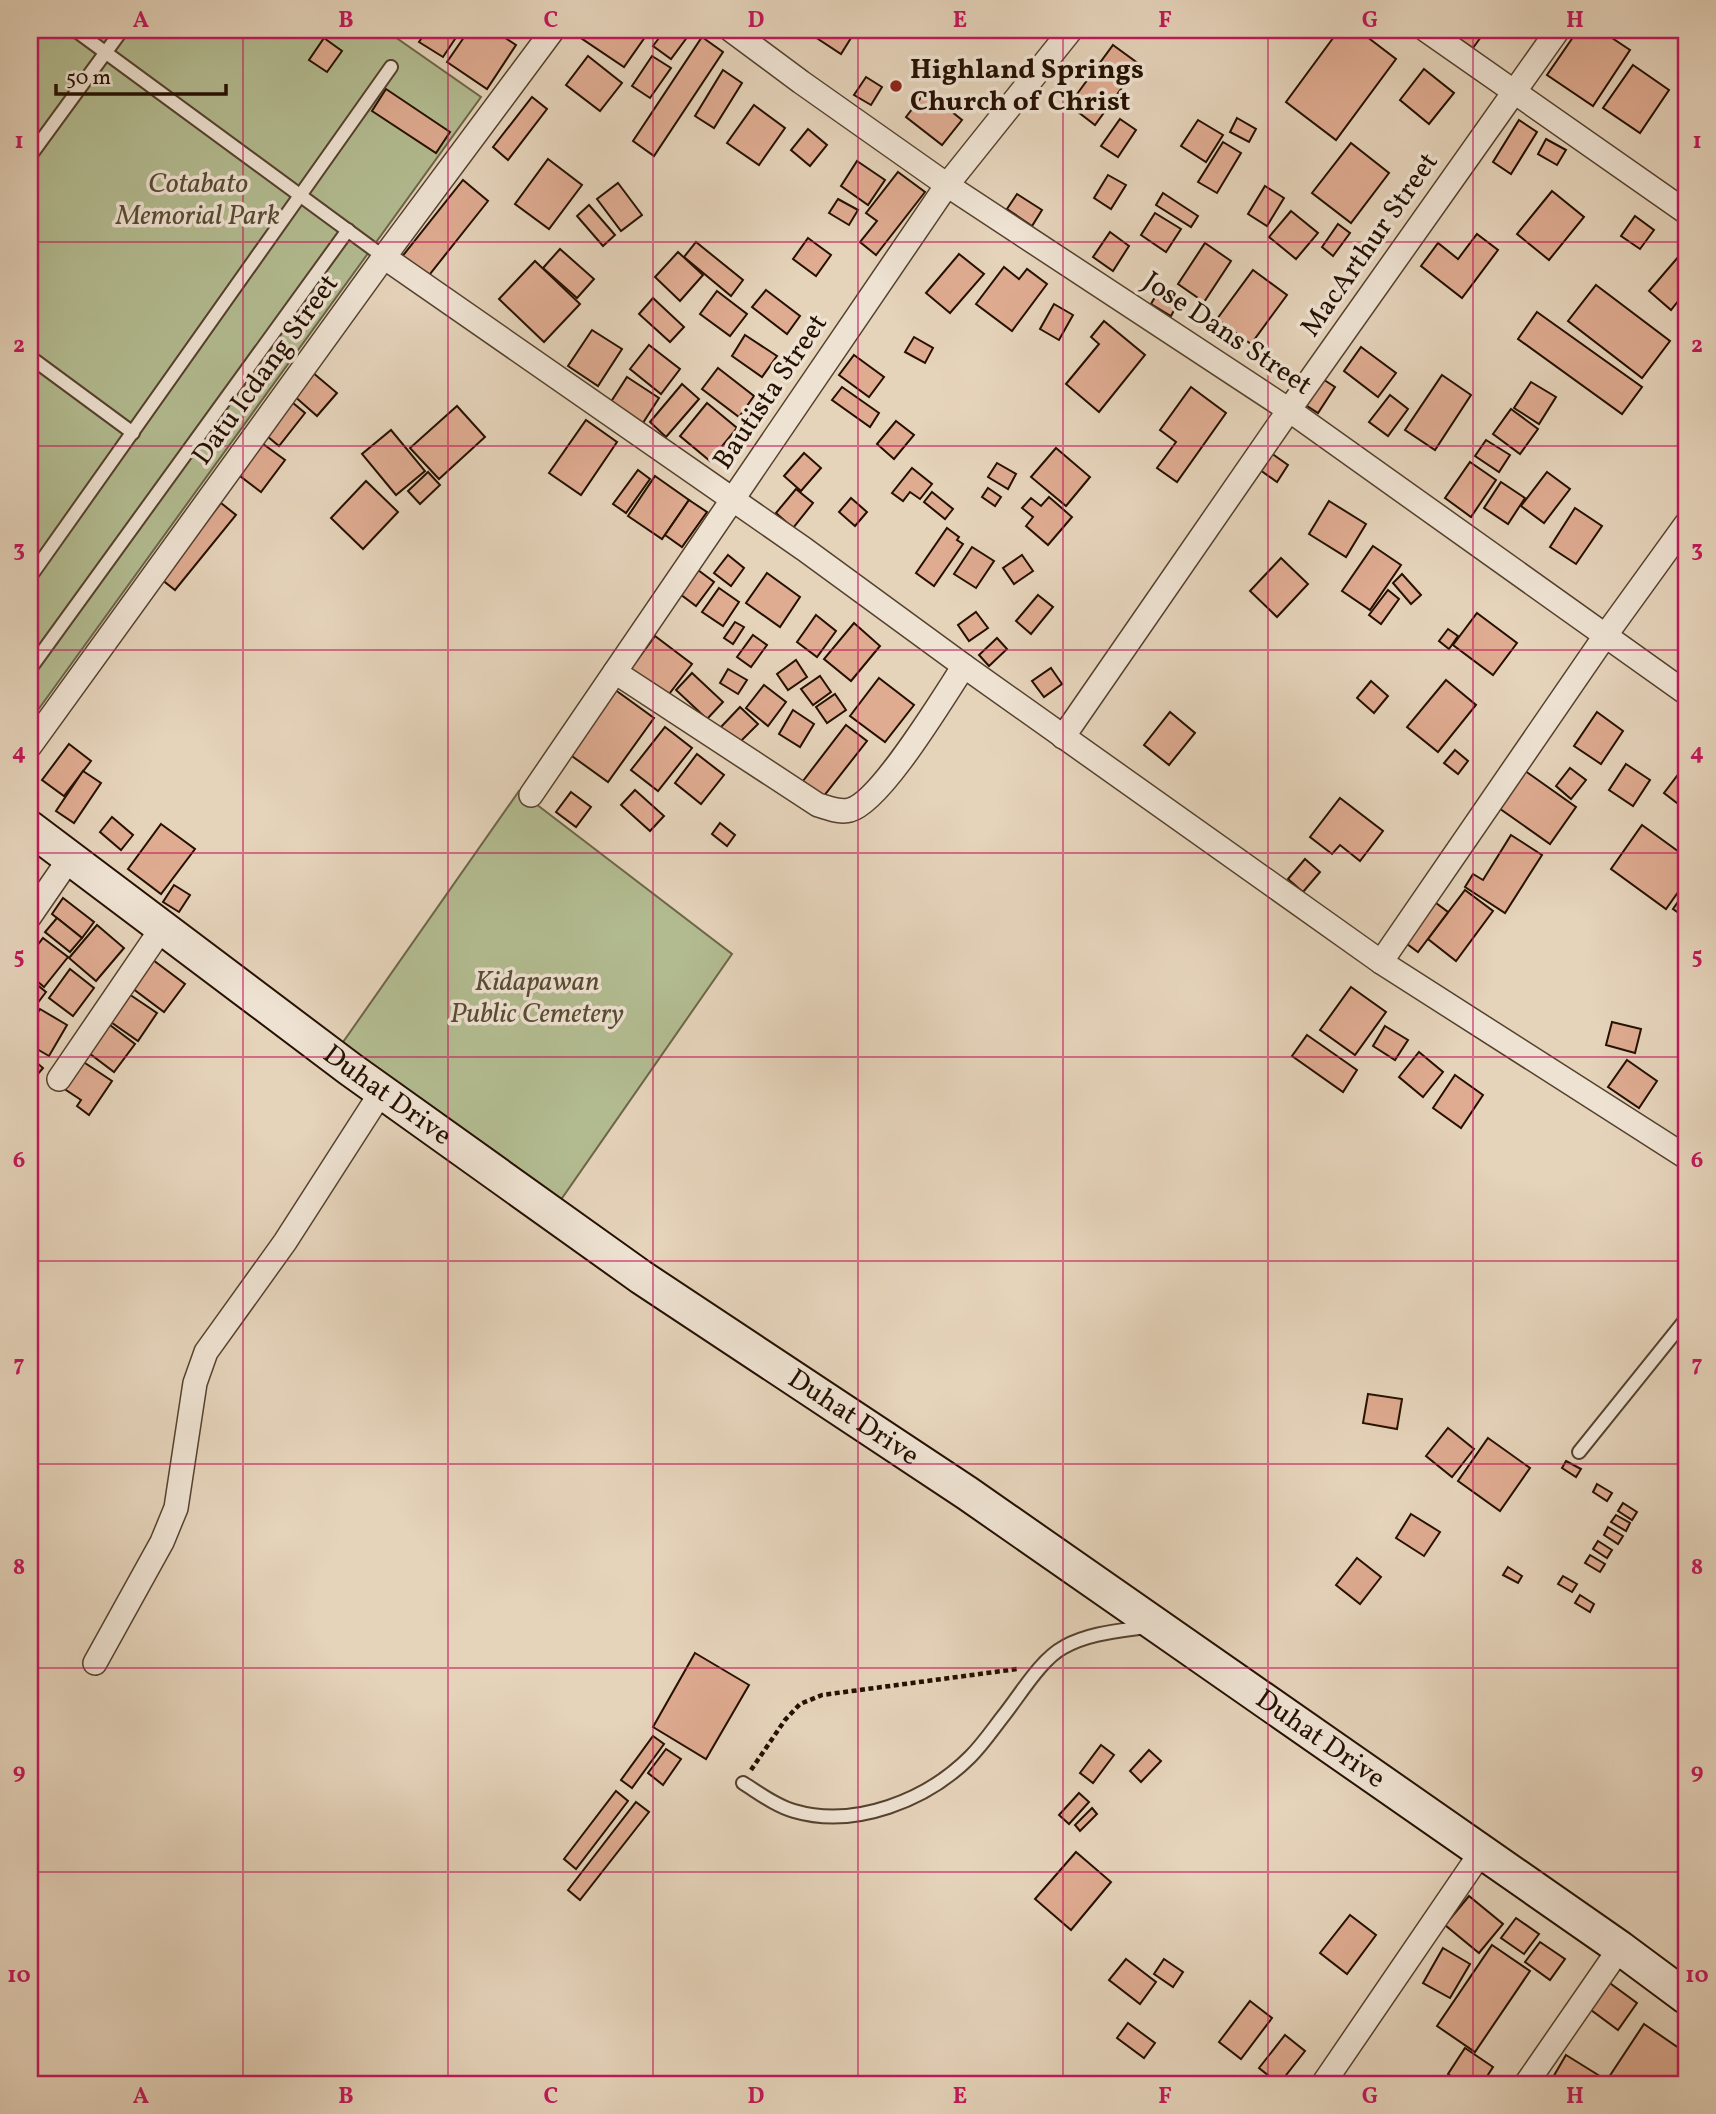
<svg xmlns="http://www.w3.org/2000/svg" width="1716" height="2114" viewBox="0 0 1716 2114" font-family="Vollkorn,serif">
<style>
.green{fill:#b3bc91;stroke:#6c6648;stroke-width:2}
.building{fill:#dfab91;stroke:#251000;stroke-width:2}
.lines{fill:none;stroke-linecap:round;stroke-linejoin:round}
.lane-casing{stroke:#55412e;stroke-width:16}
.street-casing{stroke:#55412e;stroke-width:26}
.secondary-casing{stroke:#251000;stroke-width:37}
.path{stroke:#251000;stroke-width:4.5;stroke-dasharray:5 3.5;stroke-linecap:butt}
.lane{stroke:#eee2d2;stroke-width:12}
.street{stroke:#eee2d2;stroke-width:23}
.secondary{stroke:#eee2d2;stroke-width:33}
.grid{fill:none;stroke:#c2185b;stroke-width:2;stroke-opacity:0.55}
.poi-dot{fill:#8f2418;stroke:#eee2d2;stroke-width:2.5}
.labels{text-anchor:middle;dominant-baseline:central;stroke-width:7;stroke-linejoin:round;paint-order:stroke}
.poi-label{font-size:28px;font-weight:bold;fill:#251000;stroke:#eee2d2;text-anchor:start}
.park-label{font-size:28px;font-style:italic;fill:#574c33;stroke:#eee2d2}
.street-label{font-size:28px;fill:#251000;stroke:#eee2d2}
.neatline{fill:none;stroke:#c2185b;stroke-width:2.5}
.grid-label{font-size:23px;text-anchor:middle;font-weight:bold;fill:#c2185b}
</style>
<rect width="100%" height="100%" fill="#e5d3ba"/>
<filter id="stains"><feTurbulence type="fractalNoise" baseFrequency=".00286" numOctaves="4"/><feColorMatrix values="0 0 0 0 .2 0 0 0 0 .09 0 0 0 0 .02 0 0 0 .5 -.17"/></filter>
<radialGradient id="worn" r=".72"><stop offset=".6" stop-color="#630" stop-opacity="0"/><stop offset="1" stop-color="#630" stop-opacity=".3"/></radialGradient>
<g class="green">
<path d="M30,30H385L481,97L30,721Z"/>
<path d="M519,791L732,954L560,1201L341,1045Z"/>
</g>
<g class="building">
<path d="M427,30H461L443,57L419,42Z"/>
<path d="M469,30H493L516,45L487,89L447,62Z"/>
<path d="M574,30H650L624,67L572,32Z"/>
<path d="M665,30H688L691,32L671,59L653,46Z"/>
<path d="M815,30H856L841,54L812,35Z"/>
<path d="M1339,30H1358L1396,59L1336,140L1286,102Z"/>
<path d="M1446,30H1486L1473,48Z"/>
<path d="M1578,30H1600L1630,50L1593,106L1547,75Z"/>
<path d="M702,37L723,52L654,156L633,141Z"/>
<path d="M324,38L342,51L327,72L309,60Z"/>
<path d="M1113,45L1139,64L1095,125L1069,105Z"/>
<path d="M588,56L622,83L600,111L566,85Z"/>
<path d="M652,56L671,68L650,98L632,86Z"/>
<path d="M1633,65L1669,90L1640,133L1603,108Z"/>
<path d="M1424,69L1454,93L1429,124L1400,100Z"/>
<path d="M723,70L742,83L714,128L695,116Z"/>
<path d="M866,77L882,87L871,105L854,95Z"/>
<path d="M386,89L450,132L436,153L372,111Z"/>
<path d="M926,91L962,120L942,145L906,117Z"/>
<path d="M532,97L547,109L508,160L493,147Z"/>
<path d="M754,105L785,128L759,165L727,143Z"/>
<path d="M1237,118L1256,129L1249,142L1230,132Z"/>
<path d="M1120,119L1136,130L1118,157L1101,146Z"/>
<path d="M1198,120L1223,135L1206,162L1181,146Z"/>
<path d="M1519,120L1537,132L1511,174L1493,162Z"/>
<path d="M808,129L827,145L810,166L791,150Z"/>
<path d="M1546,139L1566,150L1557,165L1538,154Z"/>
<path d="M1223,142L1241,153L1217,193L1198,182Z"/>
<path d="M1351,143L1389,173L1351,223L1312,193Z"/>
<path d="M548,159L582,185L549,229L515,204Z"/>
<path d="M857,161L885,180L868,205L841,186Z"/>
<path d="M898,172L925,192L876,255L860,242L877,221L866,213Z"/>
<path d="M1108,175L1126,185L1111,209L1094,198Z"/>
<path d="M463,180L488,201L426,279L401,258Z"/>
<path d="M618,183L642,215L621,231L597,199Z"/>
<path d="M1265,186L1284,198L1267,226L1248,214Z"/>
<path d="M1552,191L1584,217L1549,260L1517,234Z"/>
<path d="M1163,193L1198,216L1191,227L1156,205Z"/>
<path d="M1017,194L1042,210L1032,226L1007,209Z"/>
<path d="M838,199L858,210L849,225L829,213Z"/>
<path d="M589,205L615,235L603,246L577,216Z"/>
<path d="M1291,211L1318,233L1296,259L1269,237Z"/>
<path d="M1155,213L1181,229L1166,252L1141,235Z"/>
<path d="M1635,216L1654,230L1640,249L1621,236Z"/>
<path d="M1338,224L1350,233L1333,256L1322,247Z"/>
<path d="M1110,232L1129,246L1113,271L1093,257Z"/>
<path d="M1477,234L1498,250L1462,298L1421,266L1438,243L1458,259Z"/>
<path d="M808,238L831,255L816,276L793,259Z"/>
<path d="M696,242L743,280L731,296L684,257Z"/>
<path d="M1205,243L1231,261L1204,302L1178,284Z"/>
<path d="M560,249L594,279L577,298L543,268Z"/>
<path d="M1685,249L1686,291L1671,310L1649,291Z"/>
<path d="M678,252L703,275L680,301L655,277Z"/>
<path d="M959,254L984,274L950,313L926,293Z"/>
<path d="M535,261L580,304L544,342L499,299Z"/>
<path d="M1004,267L1019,279L1027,269L1047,284L1012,331L976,304Z"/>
<path d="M1253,270L1287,295L1251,344L1217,319Z"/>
<path d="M1596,285L1670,341L1642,378L1568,321Z"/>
<path d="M766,290L800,316L787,334L752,307Z"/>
<path d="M1159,290L1179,301L1171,316L1151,304Z"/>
<path d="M717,291L747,314L730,336L700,314Z"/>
<path d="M653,298L684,327L670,342L639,314Z"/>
<path d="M1054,304L1073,315L1059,340L1040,329Z"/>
<path d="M1537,312L1642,387L1622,414L1518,339Z"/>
<path d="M1104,321L1145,355L1099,412L1066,384L1099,344L1091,337Z"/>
<path d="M592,330L622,349L598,386L568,366Z"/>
<path d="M745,335L777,356L762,377L732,356Z"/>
<path d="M914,337L933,348L925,363L905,352Z"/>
<path d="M649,345L680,369L661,394L630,369Z"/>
<path d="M1361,347L1396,373L1378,397L1344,371Z"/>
<path d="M854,355L884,377L869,397L839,375Z"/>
<path d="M718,368L754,396L739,417L702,389Z"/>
<path d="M312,372L337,393L317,416L293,395Z"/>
<path d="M1442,375L1471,395L1435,450L1405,430Z"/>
<path d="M1318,376L1335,387L1318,413L1301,402Z"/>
<path d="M627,377L659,398L639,429L607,408Z"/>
<path d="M1531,382L1556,397L1539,424L1514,408Z"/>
<path d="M682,384L699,399L666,437L650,422Z"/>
<path d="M842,387L879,413L870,427L832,400Z"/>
<path d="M1191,387L1226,413L1177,482L1157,468L1176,442L1160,430Z"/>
<path d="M1390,395L1408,409L1388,436L1369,422Z"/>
<path d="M287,398L305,413L279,446L261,431Z"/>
<path d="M707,403L737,428L710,461L680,436Z"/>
<path d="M457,406L485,437L439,479L410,448Z"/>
<path d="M1511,409L1538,429L1520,454L1493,434Z"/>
<path d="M586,420L617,442L581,495L549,473Z"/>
<path d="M896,421L914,435L894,459L877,444Z"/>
<path d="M391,430L425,471L396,495L362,454Z"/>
<path d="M1486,440L1510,455L1499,472L1475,456Z"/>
<path d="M259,441L285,460L261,492L236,473Z"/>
<path d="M1056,448L1090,477L1066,506L1031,477Z"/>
<path d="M804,453L821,468L801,491L784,476Z"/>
<path d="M1271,453L1288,465L1277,482L1260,470Z"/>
<path d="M1470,462L1496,480L1471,517L1445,498Z"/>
<path d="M997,463L1016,474L1008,489L988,477Z"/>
<path d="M912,468L932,484L920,499L910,492L903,501L892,493Z"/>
<path d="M638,470L650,479L626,513L613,504Z"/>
<path d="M428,472L440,485L420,504L408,491Z"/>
<path d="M1547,472L1570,489L1544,523L1521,506Z"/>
<path d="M655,476L689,500L662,539L628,516Z"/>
<path d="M366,481L398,512L363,549L331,518Z"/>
<path d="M1501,482L1525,498L1508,524L1484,508Z"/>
<path d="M988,488L1001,497L995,506L982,497Z"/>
<path d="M796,489L813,503L793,528L776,513Z"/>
<path d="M932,492L953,509L945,519L924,502Z"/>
<path d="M1049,497L1072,517L1048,545L1026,526L1033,517L1022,508L1031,498L1041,506Z"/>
<path d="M851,498L867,512L855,526L839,512Z"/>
<path d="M689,500L707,512L682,547L665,535Z"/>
<path d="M1329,501L1366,524L1346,557L1309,534Z"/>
<path d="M221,503L236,515L175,590L161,579Z"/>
<path d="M1575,508L1602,526L1576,564L1550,547Z"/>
<path d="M947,528L959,537L957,540L963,544L934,586L916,573Z"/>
<path d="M1373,546L1401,565L1370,610L1342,591Z"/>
<path d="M972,547L994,561L976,588L954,574Z"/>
<path d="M728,555L744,568L731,586L714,573Z"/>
<path d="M1022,555L1033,571L1014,584L1003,568Z"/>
<path d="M1281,558L1308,584L1277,617L1250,591Z"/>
<path d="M698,570L714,582L696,606L680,594Z"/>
<path d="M767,573L800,597L780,627L746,603Z"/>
<path d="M1402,574L1421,595L1411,604L1393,583Z"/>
<path d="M719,588L739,602L723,626L702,612Z"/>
<path d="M1388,590L1399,599L1381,624L1369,615Z"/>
<path d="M1038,595L1053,607L1031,634L1016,621Z"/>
<path d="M976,612L988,628L969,641L958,625Z"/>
<path d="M1477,613L1517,643L1493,675L1453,645Z"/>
<path d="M816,615L836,631L817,657L797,642Z"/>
<path d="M735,622L744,627L733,644L724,638Z"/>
<path d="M854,623L880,646L851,681L824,659Z"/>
<path d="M1448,629L1458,636L1449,649L1439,641Z"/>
<path d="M753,635L767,645L751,667L737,657Z"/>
<path d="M655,636L692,664L663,702L627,674Z"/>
<path d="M997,638L1007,649L989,666L979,655Z"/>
<path d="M796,660L807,677L788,690L777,674Z"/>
<path d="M1051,668L1062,684L1044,697L1032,681Z"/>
<path d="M728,669L747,680L738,694L720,683Z"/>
<path d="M692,673L723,702L707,719L676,690Z"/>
<path d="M820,676L831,692L813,705L801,689Z"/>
<path d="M879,678L914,705L885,742L850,716Z"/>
<path d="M1446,680L1476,705L1438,752L1407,727Z"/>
<path d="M1371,681L1388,696L1374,713L1357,698Z"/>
<path d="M764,685L786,702L768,726L746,708Z"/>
<path d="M614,689L654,718L608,782L569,754Z"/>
<path d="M835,694L846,710L827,723L816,707Z"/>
<path d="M740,707L758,724L738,744L720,728Z"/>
<path d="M793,710L814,724L800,747L779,734Z"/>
<path d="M1170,712L1195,733L1169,765L1144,745Z"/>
<path d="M1597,712L1623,731L1601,764L1574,746Z"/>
<path d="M846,725L867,741L823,797L803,781Z"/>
<path d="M665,727L692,748L658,791L631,770Z"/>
<path d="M69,744L91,761L64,796L42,780Z"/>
<path d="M1455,750L1468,761L1458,774L1444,763Z"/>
<path d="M697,754L724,775L701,804L675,783Z"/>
<path d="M1626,764L1650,780L1633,806L1609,790Z"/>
<path d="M1686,764V810L1664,793Z"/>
<path d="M1521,768L1576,807L1550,844L1496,806Z"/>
<path d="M1570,768L1586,780L1571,799L1556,786Z"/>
<path d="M83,771L101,783L74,823L56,811Z"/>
<path d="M635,790L664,816L650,831L621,805Z"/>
<path d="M571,792L591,807L576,827L556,812Z"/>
<path d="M1340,798L1383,831L1360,861L1340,845L1332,854L1310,837Z"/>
<path d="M112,817L133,835L121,850L100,832Z"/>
<path d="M720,823L735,835L727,846L712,834Z"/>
<path d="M161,824L195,849L161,894L128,869Z"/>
<path d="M1642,825L1686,857V881L1666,909L1611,869Z"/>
<path d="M1511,835L1542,855L1505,913L1465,887L1473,874L1483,880Z"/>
<path d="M1305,859L1320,872L1303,892L1288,879Z"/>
<path d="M174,885L190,895L179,912L163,902Z"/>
<path d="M1465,890L1493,911L1456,961L1428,939Z"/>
<path d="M1686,890V918L1673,909Z"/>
<path d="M63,898L94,922L82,938L52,914Z"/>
<path d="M1432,900L1448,912L1418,952L1403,941Z"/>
<path d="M57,918L82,938L70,952L45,932Z"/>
<path d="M97,925L124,948L96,981L69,958Z"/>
<path d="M43,938L68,957L44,987L30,975V955Z"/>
<path d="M149,957L185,984L164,1012L128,985Z"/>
<path d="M70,969L94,988L73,1016L49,998Z"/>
<path d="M30,979L46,992L30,1013Z"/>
<path d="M1351,987L1386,1012L1355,1055L1320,1030Z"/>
<path d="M123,990L157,1013L138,1041L105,1018Z"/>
<path d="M40,1009L67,1025L49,1056L30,1045V1026Z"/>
<path d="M106,1022L135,1044L114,1072L85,1050Z"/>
<path d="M1612,1022L1641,1029L1635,1053L1606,1045Z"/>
<path d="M1385,1026L1408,1040L1395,1060L1373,1046Z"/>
<path d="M1307,1035L1357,1070L1343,1092L1292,1056Z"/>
<path d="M1419,1052L1443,1072L1423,1097L1399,1077Z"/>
<path d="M30,1057L43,1068L30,1083Z"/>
<path d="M1627,1060L1657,1081L1639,1108L1608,1087Z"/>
<path d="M82,1061L112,1081L89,1115L77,1106L81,1100L63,1088Z"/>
<path d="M1455,1075L1483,1095L1461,1128L1433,1108Z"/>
<path d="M1368,1394L1402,1399L1397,1429L1363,1423Z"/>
<path d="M1448,1428L1474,1449L1452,1477L1426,1456Z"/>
<path d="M1488,1438L1530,1468L1500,1511L1458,1481Z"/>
<path d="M1566,1461L1581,1469L1576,1477L1562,1468Z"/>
<path d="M1597,1484L1612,1493L1607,1501L1593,1492Z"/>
<path d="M1623,1503L1637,1512L1632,1520L1618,1511Z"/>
<path d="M1411,1514L1440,1532L1424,1556L1396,1538Z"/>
<path d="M1616,1515L1630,1523L1626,1531L1611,1522Z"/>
<path d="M1608,1527L1623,1536L1618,1544L1604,1535Z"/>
<path d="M1598,1541L1612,1550L1607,1558L1593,1549Z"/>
<path d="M1590,1555L1605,1564L1600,1572L1585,1563Z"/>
<path d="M1357,1558L1381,1577L1360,1604L1336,1585Z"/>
<path d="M1508,1567L1522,1576L1518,1583L1503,1575Z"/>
<path d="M1563,1576L1577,1584L1572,1592L1558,1584Z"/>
<path d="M1580,1595L1594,1604L1590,1612L1575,1603Z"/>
<path d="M695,1653L749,1685L706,1759L653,1727Z"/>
<path d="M653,1736L664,1744L632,1788L621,1780Z"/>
<path d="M1101,1745L1114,1755L1093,1783L1080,1773Z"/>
<path d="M666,1749L681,1759L663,1785L648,1773Z"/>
<path d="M1149,1750L1161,1761L1141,1782L1130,1771Z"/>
<path d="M616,1791L628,1801L576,1869L564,1859Z"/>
<path d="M1079,1793L1089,1802L1069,1824L1059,1815Z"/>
<path d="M636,1802L649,1812L580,1900L568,1890Z"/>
<path d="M1092,1808L1097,1814L1080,1831L1075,1825Z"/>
<path d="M1076,1852L1111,1882L1071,1930L1035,1899Z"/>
<path d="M1469,1896L1503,1924L1479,1953L1445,1925Z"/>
<path d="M1350,1915L1376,1935L1347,1974L1320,1953Z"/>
<path d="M1516,1918L1539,1934L1524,1954L1501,1938Z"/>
<path d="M1540,1942L1565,1959L1550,1980L1525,1962Z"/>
<path d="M1492,1945L1530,1971L1475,2052L1437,2026Z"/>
<path d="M1443,1948L1470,1964L1450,1998L1423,1983Z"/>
<path d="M1126,1959L1156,1982L1140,2004L1109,1980Z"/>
<path d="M1164,1959L1183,1972L1173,1987L1154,1974Z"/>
<path d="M1607,1981L1637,2003L1618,2030L1587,2007Z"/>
<path d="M1250,2001L1272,2018L1241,2059L1219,2042Z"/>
<path d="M1128,2023L1155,2043L1144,2058L1117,2038Z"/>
<path d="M1644,2024L1686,2053V2079L1683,2084L1605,2083Z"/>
<path d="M1285,2035L1305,2051L1279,2084L1259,2068Z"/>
<path d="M1465,2048L1493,2067L1482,2084H1462L1448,2074Z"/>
<path d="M1566,2055L1603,2078L1599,2084H1560L1552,2079Z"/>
</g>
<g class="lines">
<defs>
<g id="lane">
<path d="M75,30L384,257"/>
<path d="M30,156L122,30"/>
<path d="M30,357L133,433"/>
<path d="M30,577L391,67"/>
<path d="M30,669L348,230"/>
<path d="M1579,1452L1686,1319"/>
<path d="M743,1783C759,1793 776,1806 794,1811C855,1829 927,1800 970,1757C983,1744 993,1729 1004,1715C1020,1695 1041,1659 1064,1647C1089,1633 1119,1631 1146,1627"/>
</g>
<g id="street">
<path d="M731,30L801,82L947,185L1289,410L1686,693"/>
<path d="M1426,30L1686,212"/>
<path d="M384,257L804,549L964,666L1381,962L1686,1157"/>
<path d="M615,672L818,805C829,808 840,813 850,810C881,802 944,696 964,666"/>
<path d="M1063,737L1289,410L1558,30"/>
<path d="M30,746L384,257L553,30"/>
<path d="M531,795L947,185L1071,30"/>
<path d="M30,916L70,858"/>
<path d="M1381,962L1605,636L1686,524"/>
<path d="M59,1079L162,928"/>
<path d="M95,1663L162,1542L176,1508L195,1383L206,1352L285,1242L382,1091"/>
<path d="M1323,2084L1482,1851"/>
<path d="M1526,2084L1620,1948"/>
</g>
<g id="secondary">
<path id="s1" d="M30,828L350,1069L641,1277L967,1493L1620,1948L1686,1997"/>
</g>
</defs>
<use href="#lane" class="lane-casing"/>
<use href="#street" class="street-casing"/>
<use href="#secondary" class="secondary-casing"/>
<path class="path" d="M751,1770L785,1720L800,1704L822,1695L1017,1669"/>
<use href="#lane" class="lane"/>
<use href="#street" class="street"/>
<use href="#secondary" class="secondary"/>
</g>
<path class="grid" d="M243,30V2084M448,30V2084M653,30V2084M858,30V2084M1063,30V2084M1268,30V2084M1473,30V2084M30,242H1686M30,446H1686M30,650H1686M30,853H1686M30,1057H1686M30,1261H1686M30,1464H1686M30,1668H1686M30,1872H1686"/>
<circle class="poi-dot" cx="896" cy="86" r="7"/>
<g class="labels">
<g class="poi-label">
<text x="910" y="70">Highland Springs<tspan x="910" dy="32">Church of Christ</tspan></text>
</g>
<g class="park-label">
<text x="198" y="184">Cotabato<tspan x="198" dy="32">Memorial Park</tspan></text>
<text x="537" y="982">Kidapawan<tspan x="537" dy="32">Public Cemetery</tspan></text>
</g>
<g class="street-label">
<text transform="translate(1370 245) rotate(-55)">MacArthur Street</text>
<text transform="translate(1227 334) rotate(34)">Jose Dans Street</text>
<text transform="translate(266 370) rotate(-54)">Datu Icdang Street</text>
<text transform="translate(771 392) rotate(-56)">Bautista Street</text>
<text stroke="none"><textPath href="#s1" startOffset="446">Duhat Drive</textPath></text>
<text stroke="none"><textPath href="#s1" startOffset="1013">Duhat Drive</textPath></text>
<text stroke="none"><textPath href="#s1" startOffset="1580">Duhat Drive</textPath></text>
</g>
</g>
<rect width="1716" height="2114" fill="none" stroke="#e5d3ba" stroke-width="77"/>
<path d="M56 84v10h170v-10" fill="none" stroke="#251000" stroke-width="3.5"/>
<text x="66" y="84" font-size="21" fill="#251000" stroke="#eee2d2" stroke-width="5" paint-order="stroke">50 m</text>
<rect x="38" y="38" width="1640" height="2038" class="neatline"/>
<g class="grid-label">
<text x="141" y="27">A</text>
<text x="346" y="27">B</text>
<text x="551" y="27">C</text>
<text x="756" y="27">D</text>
<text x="960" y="27">E</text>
<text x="1165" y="27">F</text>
<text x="1370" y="27">G</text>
<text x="1575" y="27">H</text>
<text x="19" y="148">1</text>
<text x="1697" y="148">1</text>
<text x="19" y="352">2</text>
<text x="1697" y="352">2</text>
<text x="19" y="556">3</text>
<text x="1697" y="556">3</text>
<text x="19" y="759">4</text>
<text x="1697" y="759">4</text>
<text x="19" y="963">5</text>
<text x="1697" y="963">5</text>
<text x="19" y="1167">6</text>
<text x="1697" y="1167">6</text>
<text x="19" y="1371">7</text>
<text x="1697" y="1371">7</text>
<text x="19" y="1574">8</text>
<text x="1697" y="1574">8</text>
<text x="19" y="1778">9</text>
<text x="1697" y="1778">9</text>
<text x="19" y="1982">10</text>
<text x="1697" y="1982">10</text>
<text x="141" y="2103">A</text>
<text x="346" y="2103">B</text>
<text x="551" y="2103">C</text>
<text x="756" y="2103">D</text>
<text x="960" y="2103">E</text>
<text x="1165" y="2103">F</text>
<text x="1370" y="2103">G</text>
<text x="1575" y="2103">H</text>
</g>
<rect width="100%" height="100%" filter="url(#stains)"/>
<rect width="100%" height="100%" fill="url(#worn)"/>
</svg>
